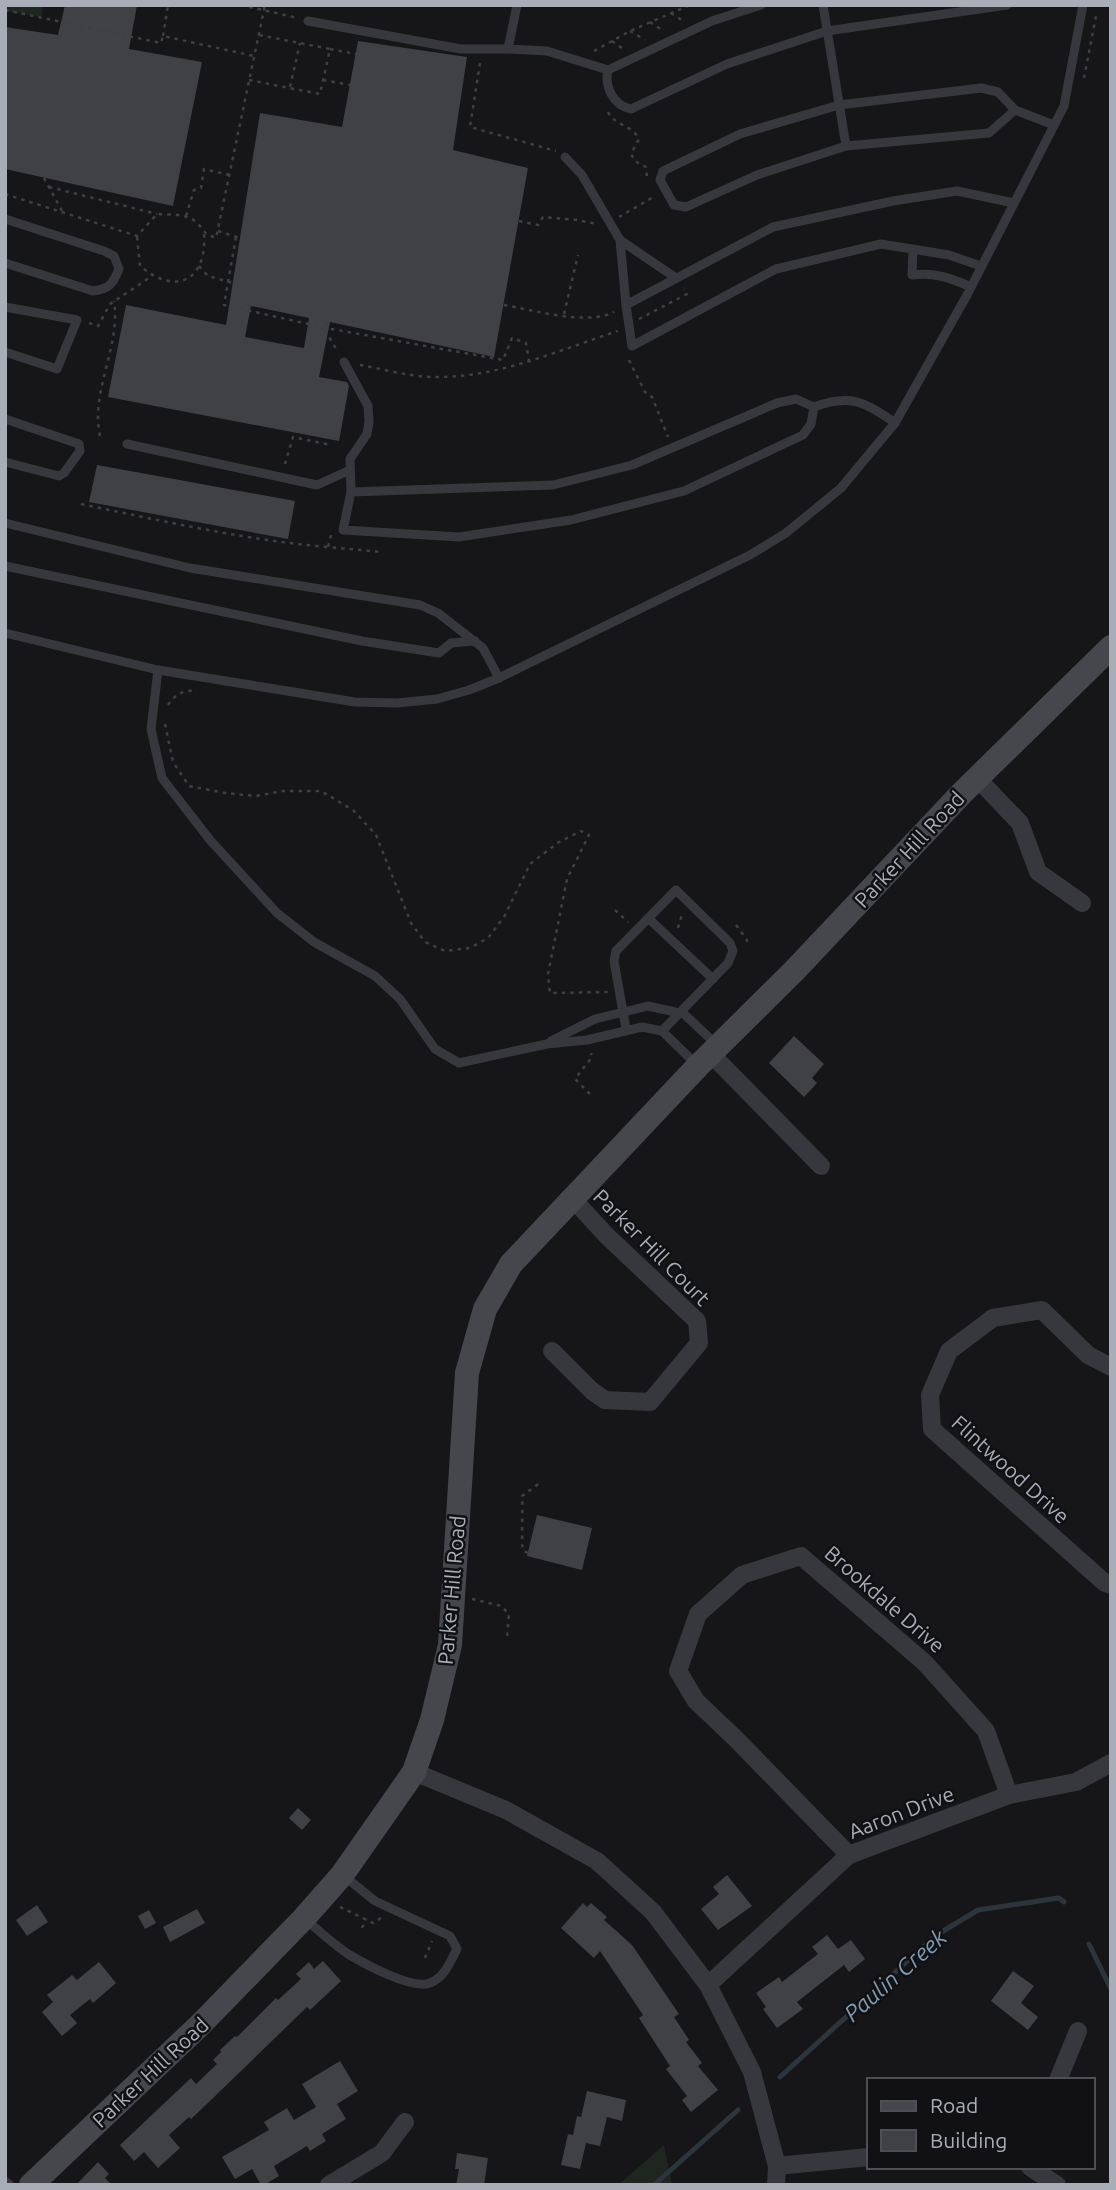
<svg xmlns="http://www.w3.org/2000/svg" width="1116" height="2190" viewBox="0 0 1116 2190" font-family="Ubuntu,sans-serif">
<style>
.green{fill:#1e261f}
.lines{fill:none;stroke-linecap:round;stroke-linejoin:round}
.stream{stroke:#2c353c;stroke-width:5}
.building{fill:#404145;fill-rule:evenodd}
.path{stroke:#3d3f44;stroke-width:2.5;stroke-dasharray:3.5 5;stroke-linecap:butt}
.lane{stroke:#37383d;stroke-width:9}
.street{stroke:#37383d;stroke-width:18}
.secondary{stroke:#45474d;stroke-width:24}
.labels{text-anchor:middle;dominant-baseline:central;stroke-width:5;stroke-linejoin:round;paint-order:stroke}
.street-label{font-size:21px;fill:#a8adb8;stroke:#111113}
.water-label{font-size:23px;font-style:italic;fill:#7f9bb3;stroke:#111113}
</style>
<rect width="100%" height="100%" fill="#161618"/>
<g class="green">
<path d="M5,5H43L42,17L5,11Z"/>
<path d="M664,2145L672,2185H618Z"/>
</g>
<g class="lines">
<g class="stream">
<path d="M1089,1944L1111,1989"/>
<path d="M780,2077L935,1936L978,1910L1059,1898L1064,1902"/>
<path d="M654,2185L738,2110"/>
</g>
</g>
<g class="building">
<path d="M65,5H137L129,49L202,62L173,206L5,169V27L58,35Z"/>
<path d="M358,41L467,57L453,150L528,168L494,357L330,322L319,377L347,382L349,386L339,441L108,397L126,305L226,325L260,113L342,127ZM251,306L309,318L304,348L245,337Z"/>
<path d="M97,465L295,501L288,539L89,502Z"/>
<path d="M794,1036L824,1064L812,1078L817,1083L804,1097L769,1063Z"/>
<path d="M537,1515L592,1528L582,1570L527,1556Z"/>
<path d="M298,1808L311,1820L302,1830L289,1818Z"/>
<path d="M727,1875L752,1906L718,1930L701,1909L719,1894L713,1887Z"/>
<path d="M583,1903L587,1907L591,1903L607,1917L604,1920L632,1945L679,2014L674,2017L689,2040L686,2042L702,2063L698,2066L718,2090L691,2112L682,2100L687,2096L666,2069L670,2066L639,2018L643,2015L600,1951L594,1958L561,1928Z"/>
<path d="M37,1905L48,1922L27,1936L16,1920Z"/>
<path d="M197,1909L205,1923L170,1942L163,1927Z"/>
<path d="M149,1910L156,1923L145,1929L138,1916Z"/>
<path d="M827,1935L838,1949L851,1940L865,1959L849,1972L844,1965L797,2002L803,2009L777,2028L763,2009L766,2007L756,1993L779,1977L782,1982L818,1954L812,1947Z"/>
<path d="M323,1961L341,1981L310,2010L307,2007L211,2100L191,2119L189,2117L169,2135L180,2148L158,2168L144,2152L134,2161L120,2145L191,2078L196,2084L217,2064L213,2060L221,2052L220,2050L235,2036L237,2037L276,1998L278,2000L301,1979L296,1974L309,1962L314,1969Z"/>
<path d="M99,1962L116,1983L93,2003L90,1999L70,2015L77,2023L62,2036L42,2012L53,2002L47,1995L72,1975L77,1980Z"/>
<path d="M1013,1971L1034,1986L1021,2003L1038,2017L1028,2030L991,2001Z"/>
<path d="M340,2061L358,2091L337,2104L346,2119L322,2134L326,2141L310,2151L307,2146L274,2166L279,2176L264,2185H261L252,2169L235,2179L222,2157L269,2130L264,2122L287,2108L294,2120L316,2107L302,2084Z"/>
<path d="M587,2091L626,2100L622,2121L607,2117L600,2146L586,2143L580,2169L561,2165L568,2134L573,2135L577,2116L581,2117Z"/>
<path d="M457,2153L488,2158L484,2185H456L459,2169H455Z"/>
<path d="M98,2162L109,2174L105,2178L112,2185H76Z"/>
</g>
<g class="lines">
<g class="path">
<path d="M241,5L298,18"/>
<path d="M5,10L161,43L163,36L254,56"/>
<path d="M671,13L683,21"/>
<path d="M650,22L662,30"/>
<path d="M630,31L645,40"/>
<path d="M163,36L168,5"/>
<path d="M612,41L623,49"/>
<path d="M330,49L356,54"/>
<path d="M594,51L630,31L690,5"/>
<path d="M480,63L470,127L556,151"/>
<path d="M1084,78L1096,16"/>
<path d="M249,80L320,94L330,49L259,35"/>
<path d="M323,80L350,85"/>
<path d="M290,87L300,43"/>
<path d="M608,112C614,125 632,125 639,139L631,154L635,161L646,167L647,177"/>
<path d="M44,178L62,211"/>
<path d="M49,187L157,214"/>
<path d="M5,194L137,236L157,214C170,215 188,213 197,223C206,232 202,233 216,238L265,5"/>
<path d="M186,216L194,190L201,188L204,169L229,175"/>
<path d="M619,217L655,196"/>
<path d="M519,221L538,225L543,217L577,220L597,224"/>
<path d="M218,231L240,238"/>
<path d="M137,237L140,266C176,296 207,281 204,234"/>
<path d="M236,237L224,305L326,328L503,360L512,338L526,343L529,361"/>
<path d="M199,266L208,276L233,283"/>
<path d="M504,305C533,310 587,326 614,312"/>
<path d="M564,314L578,255"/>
<path d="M639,319L687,294L684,289"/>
<path d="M327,322L325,330L338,352"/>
<path d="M89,323L98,326L110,304L152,276"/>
<path d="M629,360L645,392L652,397L668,437"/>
<path d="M360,365C384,369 410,377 435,377C498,378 559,350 618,331"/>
<path d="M100,436C90,391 121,347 114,301"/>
<path d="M285,464L293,437L331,445"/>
<path d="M81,504C163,521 245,540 328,547"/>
<path d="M331,535L328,547L382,552"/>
<path d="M168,705C176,693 184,690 197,691"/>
<path d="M165,724L173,762L189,786L225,793L256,796L283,791H321L353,810L376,835L411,923L425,942L445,951L470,948L488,938L504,917L530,864L559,842L581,831L589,835L567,879L548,974L550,993L608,992"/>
<path d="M615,910L628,922"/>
<path d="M736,925L747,940L746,947"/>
<path d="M678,928L682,914"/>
<path d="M590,1094L575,1079L592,1057L591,1053"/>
<path d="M528,1553C526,1552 524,1551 523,1550C521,1547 523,1504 522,1496L541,1482"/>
<path d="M472,1599L501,1606L509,1614L507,1637"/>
<path d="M340,1907L373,1923L381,1918"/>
<path d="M362,1928L366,1919"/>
<path d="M425,1958L432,1941"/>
</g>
<g class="lane">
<path d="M517,5L508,49L547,51L608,70"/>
<path d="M761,5L712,21L608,70C604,87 614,106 631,109L727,64L827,31L1007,5"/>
<path d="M823,5L846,146"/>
<path d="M308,21L461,49H508"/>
<path d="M1015,110L989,133L846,146L757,175L686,207L674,205L660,180L663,171L740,134L839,105L981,88L998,92L1015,110L1054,125"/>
<path d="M565,157L582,175L620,240L626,305L773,227L893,201L957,191L1014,203"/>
<path d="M5,219L104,251L114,256L119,269C113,284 109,289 93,291L5,263"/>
<path d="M620,240L676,278"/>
<path d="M913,250L912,275C934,272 951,278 971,287"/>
<path d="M626,305L632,346L776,269L881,244L949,255L981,266"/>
<path d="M5,307L77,320L57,369L5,352"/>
<path d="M344,362L368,406L369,422L367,434L350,459L351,492"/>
<path d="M814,407L811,424L803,435L684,491L571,520L459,537L343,530L351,492L553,485L632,465L777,403L796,399L814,407C849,394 865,401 895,423"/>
<path d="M5,419L79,444L80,451L64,473L59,476L5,462"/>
<path d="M127,444L317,485L350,470"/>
<path d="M5,523L190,568L420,605L438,613L483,648L499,678"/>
<path d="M5,566L362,641L439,653L451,643L475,641"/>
<path d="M5,633L158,670L355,702L397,703L437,699L469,690L499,678L750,555L786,533L841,488L895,423L967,295L1064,106L1083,5"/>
<path d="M158,670L151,729L162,778L210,840L277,913L314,942L375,976L400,999L435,1049L459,1063L547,1044L587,1040L642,1027L662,1031L697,1065"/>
<path d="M648,918L713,979"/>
<path d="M626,1029L614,961L616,951L676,890L730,943L733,951L728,963L662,1031"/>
<path d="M551,1041L595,1019L648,1006L684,1014L717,1045"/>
<path d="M305,1919C319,1931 333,1944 348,1954C365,1964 412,1990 430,1983C445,1977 450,1962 457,1949L450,1936L375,1901L344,1876"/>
<path d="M5,2181L10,2185"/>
</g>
<g class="street">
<path d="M977,778L1020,823L1038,872L1082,903"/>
<path d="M711,1054L821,1166"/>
<path d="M552,1351L592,1391L605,1400L650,1402L699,1343L697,1321L606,1235L573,1199"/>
<path d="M1111,1367L1088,1355L1042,1310L993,1318L949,1351L930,1395L932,1429L1105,1583L1111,1585"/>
<path d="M414,1772L506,1810L597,1861L653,1912L708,1985L752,2072L777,2166L776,2185"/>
<path d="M849,1855L736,1739L696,1701L678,1671L698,1614L742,1575L801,1556L925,1663L986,1731L1009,1795"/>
<path d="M708,1985L849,1855L1009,1795L1076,1782L1111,1763"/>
<path d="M1058,2080L1078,2031"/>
<path d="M777,2166L869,2157"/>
<path d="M1030,2167L1057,2185"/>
<path d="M329,2185L382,2153L405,2122"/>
</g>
<path class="secondary" d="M31,2185L201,2024L304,1918L342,1875L414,1772L432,1720L450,1645L467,1373L485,1309L511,1264L698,1066L794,971L962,793L1111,647"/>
</g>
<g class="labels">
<g class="street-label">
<text transform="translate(909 849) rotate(-47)">Parker Hill Road</text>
<text transform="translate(652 1247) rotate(45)">Parker Hill Court</text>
<text transform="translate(1011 1469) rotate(42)">Flintwood Drive</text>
<text transform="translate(451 1590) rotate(-85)">Parker Hill Road</text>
<text transform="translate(885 1599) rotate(41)">Brookdale Drive</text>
<text transform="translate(901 1812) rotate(-21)">Aaron Drive</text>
<text transform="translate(150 2072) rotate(-43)">Parker Hill Road</text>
</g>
<g class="water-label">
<text transform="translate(895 1975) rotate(-41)">Paulin Creek</text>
</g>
</g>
<rect width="1116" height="2190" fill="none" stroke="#a8adb8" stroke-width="14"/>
<rect x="867" y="2078" width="228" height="91" fill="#111113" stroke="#4d4f55" stroke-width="2"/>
<rect x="881" y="2101" width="35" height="10" fill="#45474d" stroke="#4d4f55" stroke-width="2"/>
<text x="930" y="2113" font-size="21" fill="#a8adb8">Road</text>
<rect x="881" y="2130" width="35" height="21" fill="#404145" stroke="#4d4f55" stroke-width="2"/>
<text x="930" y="2148" font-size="21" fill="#a8adb8">Building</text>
</svg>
